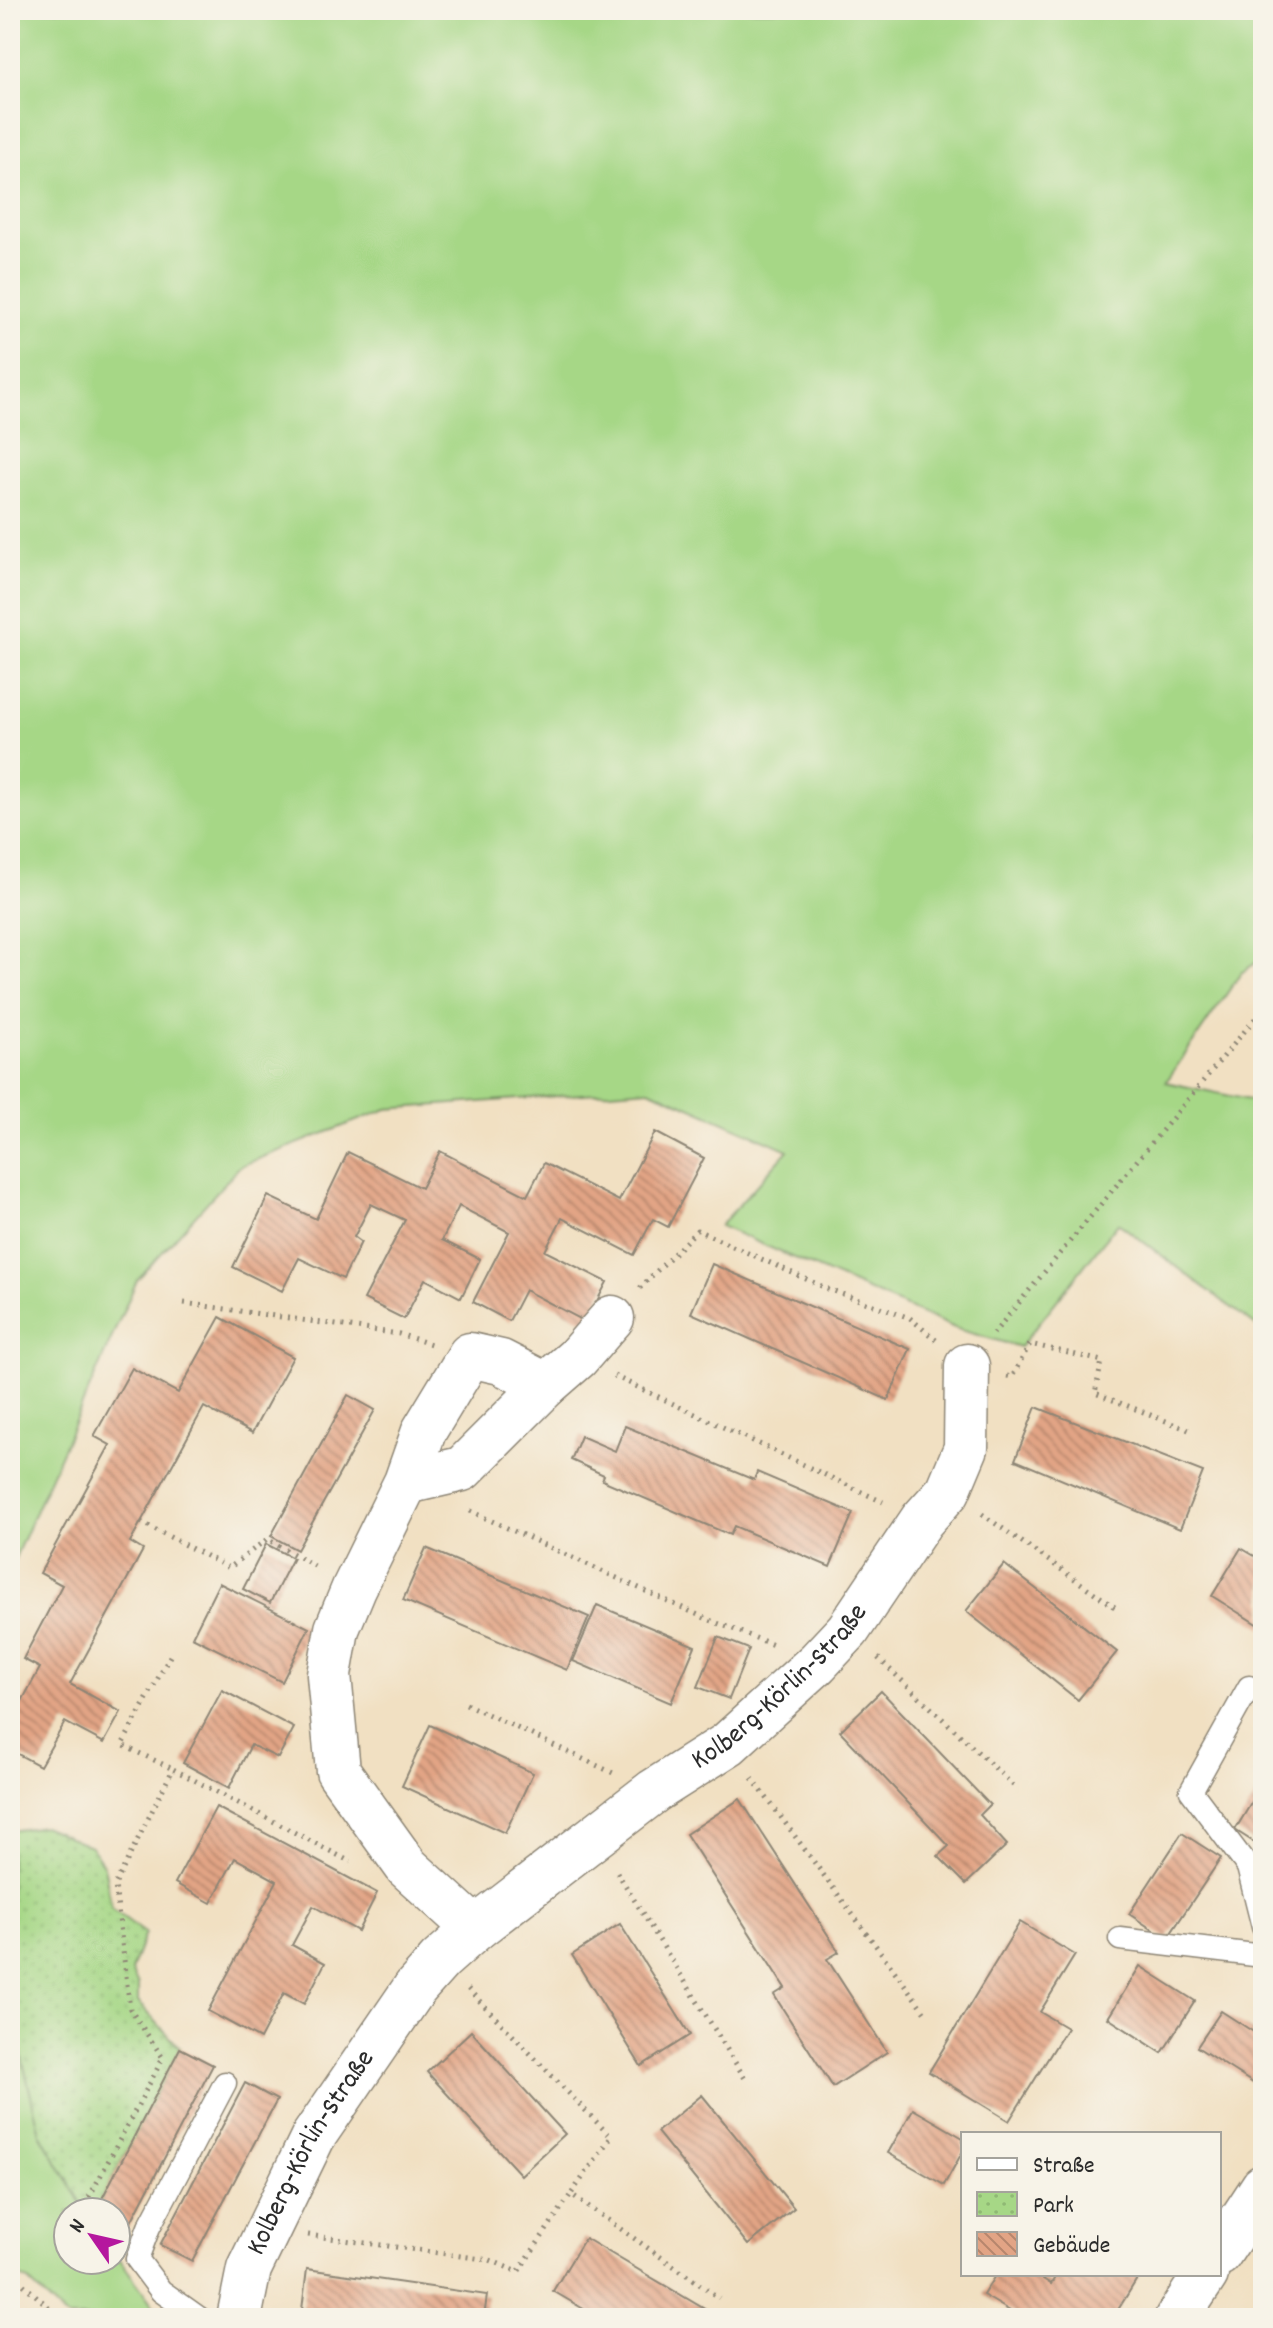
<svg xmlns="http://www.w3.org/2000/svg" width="1273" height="2328" viewBox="0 0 1273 2328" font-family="Dekko,sans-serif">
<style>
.grass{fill:#a6d786;stroke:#688158;stroke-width:2}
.park{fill:url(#park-dots);stroke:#688158;stroke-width:2}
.building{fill:url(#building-back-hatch)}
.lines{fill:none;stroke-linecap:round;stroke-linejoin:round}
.service-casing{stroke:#8e8676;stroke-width:25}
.minor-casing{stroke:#8e8676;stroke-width:47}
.path{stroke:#8e8676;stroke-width:5;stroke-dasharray:2 6;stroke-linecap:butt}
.service{stroke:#fff;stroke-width:22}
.minor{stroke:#fff;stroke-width:44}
.labels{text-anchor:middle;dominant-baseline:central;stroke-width:7;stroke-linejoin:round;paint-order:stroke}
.street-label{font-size:28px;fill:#2b2b2b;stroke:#f7f3e8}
</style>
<defs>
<pattern id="park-dots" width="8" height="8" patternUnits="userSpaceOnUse" patternTransform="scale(2)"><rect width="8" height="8" fill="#a6d786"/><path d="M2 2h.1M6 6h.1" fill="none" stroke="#8fb974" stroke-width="1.8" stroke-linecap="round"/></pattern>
<pattern id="building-back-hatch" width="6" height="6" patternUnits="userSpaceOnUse" patternTransform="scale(2)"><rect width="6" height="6" fill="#e2a485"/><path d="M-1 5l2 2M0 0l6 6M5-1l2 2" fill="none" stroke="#b7866d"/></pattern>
</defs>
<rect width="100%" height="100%" fill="#f7f3e8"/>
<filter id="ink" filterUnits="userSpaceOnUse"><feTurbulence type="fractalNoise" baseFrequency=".0125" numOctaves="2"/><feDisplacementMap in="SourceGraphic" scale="16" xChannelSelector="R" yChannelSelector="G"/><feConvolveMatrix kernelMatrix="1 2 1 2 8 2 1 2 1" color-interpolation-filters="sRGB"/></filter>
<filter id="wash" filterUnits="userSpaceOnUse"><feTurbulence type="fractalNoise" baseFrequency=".006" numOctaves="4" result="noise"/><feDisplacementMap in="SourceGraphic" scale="32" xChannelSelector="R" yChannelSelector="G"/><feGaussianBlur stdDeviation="1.8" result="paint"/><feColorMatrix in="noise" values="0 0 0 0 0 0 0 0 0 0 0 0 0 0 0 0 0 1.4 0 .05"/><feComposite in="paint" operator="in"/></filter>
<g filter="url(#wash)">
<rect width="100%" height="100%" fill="#f1e0c2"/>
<g class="grass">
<path d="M10,10H1263V958L1241,973L1166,1082L1263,1103V1331L1118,1223L1020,1347L957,1329L720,1226L788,1150L649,1089L387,1109L240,1166L137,1280L10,1569Z"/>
<path d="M10,1972L15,2028L40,2133L86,2212H68V2260H116V2254L162,2318H67L28,2281L10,2272Z"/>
</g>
<path class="park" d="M43,1826L91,1846L104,1866L112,1909L145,1933L131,1971L138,1985V2002L180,2048L95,2212H86L40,2133L15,2028L10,1972V1831Z"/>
<g id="blocks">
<g class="building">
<path d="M655,1132L704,1158L668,1227L653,1219L634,1255L562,1218L545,1251L607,1282L586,1322L525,1290L509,1321L473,1302L509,1232L459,1206L442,1240L480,1259L461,1298L425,1279L404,1319L364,1299L405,1220L371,1204L354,1237L361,1242L343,1279L299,1258L282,1291L233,1267L268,1196L316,1219L348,1152L421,1188L440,1151L527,1196L544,1163L619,1201Z"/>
<path d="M712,1264L910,1349L888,1400L691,1313Z"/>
<path d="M220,1317L293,1357L252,1433L204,1407L130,1542L143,1550L70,1684L121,1712L104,1743L65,1722L40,1766L10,1750V1723L40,1668L23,1659L62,1585L40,1573L110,1445L94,1436L132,1368L178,1393Z"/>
<path d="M348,1395L375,1410L297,1550L271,1536Z"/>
<path d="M1036,1407L1203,1472L1180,1529L1015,1460Z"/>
<path d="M625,1426L754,1480L757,1472L853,1513L830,1567L734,1526L730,1535L602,1480L604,1475L571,1460L581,1436L615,1451Z"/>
<path d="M266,1544L293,1558L270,1603L243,1589Z"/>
<path d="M426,1548L589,1617L567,1670L403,1600Z"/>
<path d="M1241,1548L1263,1561V1628L1212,1596Z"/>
<path d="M1004,1564L1117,1652L1078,1700L966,1611Z"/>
<path d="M219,1583L309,1628L282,1682L192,1637Z"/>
<path d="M597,1605L695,1646L671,1703L573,1661Z"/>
<path d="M718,1637L749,1649L729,1699L698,1687Z"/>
<path d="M222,1690L294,1728L278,1758L251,1745L229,1788L183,1763Z"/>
<path d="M881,1691L990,1805L980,1815L1007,1845L966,1884L938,1856L949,1846L840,1731Z"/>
<path d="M430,1725L533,1773L505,1833L402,1786Z"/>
<path d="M1261,1787L1263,1788V1848L1235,1830Z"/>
<path d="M740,1799L839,1952L827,1959L887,2052L833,2087L774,1995L785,1988L686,1834Z"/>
<path d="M216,1807L377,1893L358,1931L313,1906L292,1945L325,1963L304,2004L284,1993L260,2039L208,2011L277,1881L235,1858L211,1903L175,1883Z"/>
<path d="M1182,1833L1221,1858L1167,1939L1129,1914Z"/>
<path d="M1020,1922L1075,1955L1040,2012L1067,2028L1009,2121L929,2072Z"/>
<path d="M620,1924L690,2035L641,2066L572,1955Z"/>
<path d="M1140,1966L1195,2001L1162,2053L1108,2018Z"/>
<path d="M1221,2011L1263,2038V2076L1256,2085L1197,2047Z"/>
<path d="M471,2031L565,2134L521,2175L427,2072Z"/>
<path d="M180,2048L213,2065L123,2237L116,2233V2212H95Z"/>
<path d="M245,2083L277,2100L192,2261L160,2245Z"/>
<path d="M702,2095L794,2208L748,2245L657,2132Z"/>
<path d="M913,2109L963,2138V2151L944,2185L888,2153Z"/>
<path d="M585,2238L713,2314L710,2318H599L553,2291Z"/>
<path d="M307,2269L487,2295L484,2318H301Z"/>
<path d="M996,2274H1035L1051,2284L1057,2274H1140L1113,2318H1022L983,2295Z"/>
</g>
</g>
</g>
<g filter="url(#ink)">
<use href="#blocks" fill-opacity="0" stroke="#8e8676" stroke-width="2"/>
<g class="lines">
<defs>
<g id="service">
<path d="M1249,1687L1191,1791L1248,1867L1263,1927"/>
<path d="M1120,1939L1263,1956"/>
<path d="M199,2318L161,2291L137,2259L149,2227L225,2083"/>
</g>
<g id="minor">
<path d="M546,1385L577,1358L612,1318"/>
<path d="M406,1482L462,1469L546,1385L501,1362L470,1355L424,1431L406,1482L354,1588L337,1629L329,1675L338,1771L407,1867L475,1929"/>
<path d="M1219,2254L1263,2187"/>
<path id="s1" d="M239,2318L249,2269L313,2137L415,1988L440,1960L475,1929L654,1791L728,1744L817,1663L848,1630L922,1520L948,1491L966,1448L967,1366"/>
<path d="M1177,2318L1206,2274"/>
</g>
</defs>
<use href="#service" class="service-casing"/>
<use href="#minor" class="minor-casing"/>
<g class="path">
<path d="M640,1288L697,1230L828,1289L910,1318L936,1340"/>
<path d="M184,1303L399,1334L431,1344"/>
<path d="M993,1334L1263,1009"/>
<path d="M614,1376L883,1502"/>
<path d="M1007,1376L1012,1377L1030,1344L1102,1361L1095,1393L1194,1432"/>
<path d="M470,1511L707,1619L776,1646"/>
<path d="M982,1514L1119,1610"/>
<path d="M141,1522L229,1568L267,1539L318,1568"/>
<path d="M170,1656L122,1745L173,1769"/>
<path d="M878,1658L1015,1787"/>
<path d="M466,1704L613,1773"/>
<path d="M752,1778L927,2015"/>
<path d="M617,1872L746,2080"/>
<path d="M468,1989L611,2137L571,2194L719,2298"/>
<path d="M83,2212L85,2205L163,2058L130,2009L115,1885L173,1769L351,1862"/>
<path d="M308,2235L490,2260L518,2272L571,2194"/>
<path d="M10,2276L23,2284L61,2318"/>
</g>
<use href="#service" class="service"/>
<use href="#minor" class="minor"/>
</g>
</g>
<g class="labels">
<g class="street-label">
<text stroke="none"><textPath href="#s1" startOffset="852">Kolberg-Körlin-Straße</textPath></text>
<text stroke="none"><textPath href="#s1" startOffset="182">Kolberg-Körlin-Straße</textPath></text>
</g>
</g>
<rect width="1273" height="2328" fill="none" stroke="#f7f3e8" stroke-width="40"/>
<rect x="961" y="2132" width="260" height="144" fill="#f7f3e8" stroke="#a5a39c" stroke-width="2"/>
<rect x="977" y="2158" width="40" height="12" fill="#ffffff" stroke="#a5a39c" stroke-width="2"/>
<text x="1033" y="2172" font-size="24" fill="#2b2b2b">Straße</text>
<rect x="977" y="2192" width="40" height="24" fill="url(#park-dots)" stroke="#a5a39c" stroke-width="2"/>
<text x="1033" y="2212" font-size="24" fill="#2b2b2b">Park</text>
<rect x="977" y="2232" width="40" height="24" fill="url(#building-back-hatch)" stroke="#a5a39c" stroke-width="2"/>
<text x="1033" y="2252" font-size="24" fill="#2b2b2b">Gebäude</text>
<g transform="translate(92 2236) rotate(304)"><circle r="38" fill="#f7f3e8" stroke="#a5a39c" stroke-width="2"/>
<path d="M0-6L14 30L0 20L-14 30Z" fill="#b5179e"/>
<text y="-12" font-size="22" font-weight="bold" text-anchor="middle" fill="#2b2b2b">N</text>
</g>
</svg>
